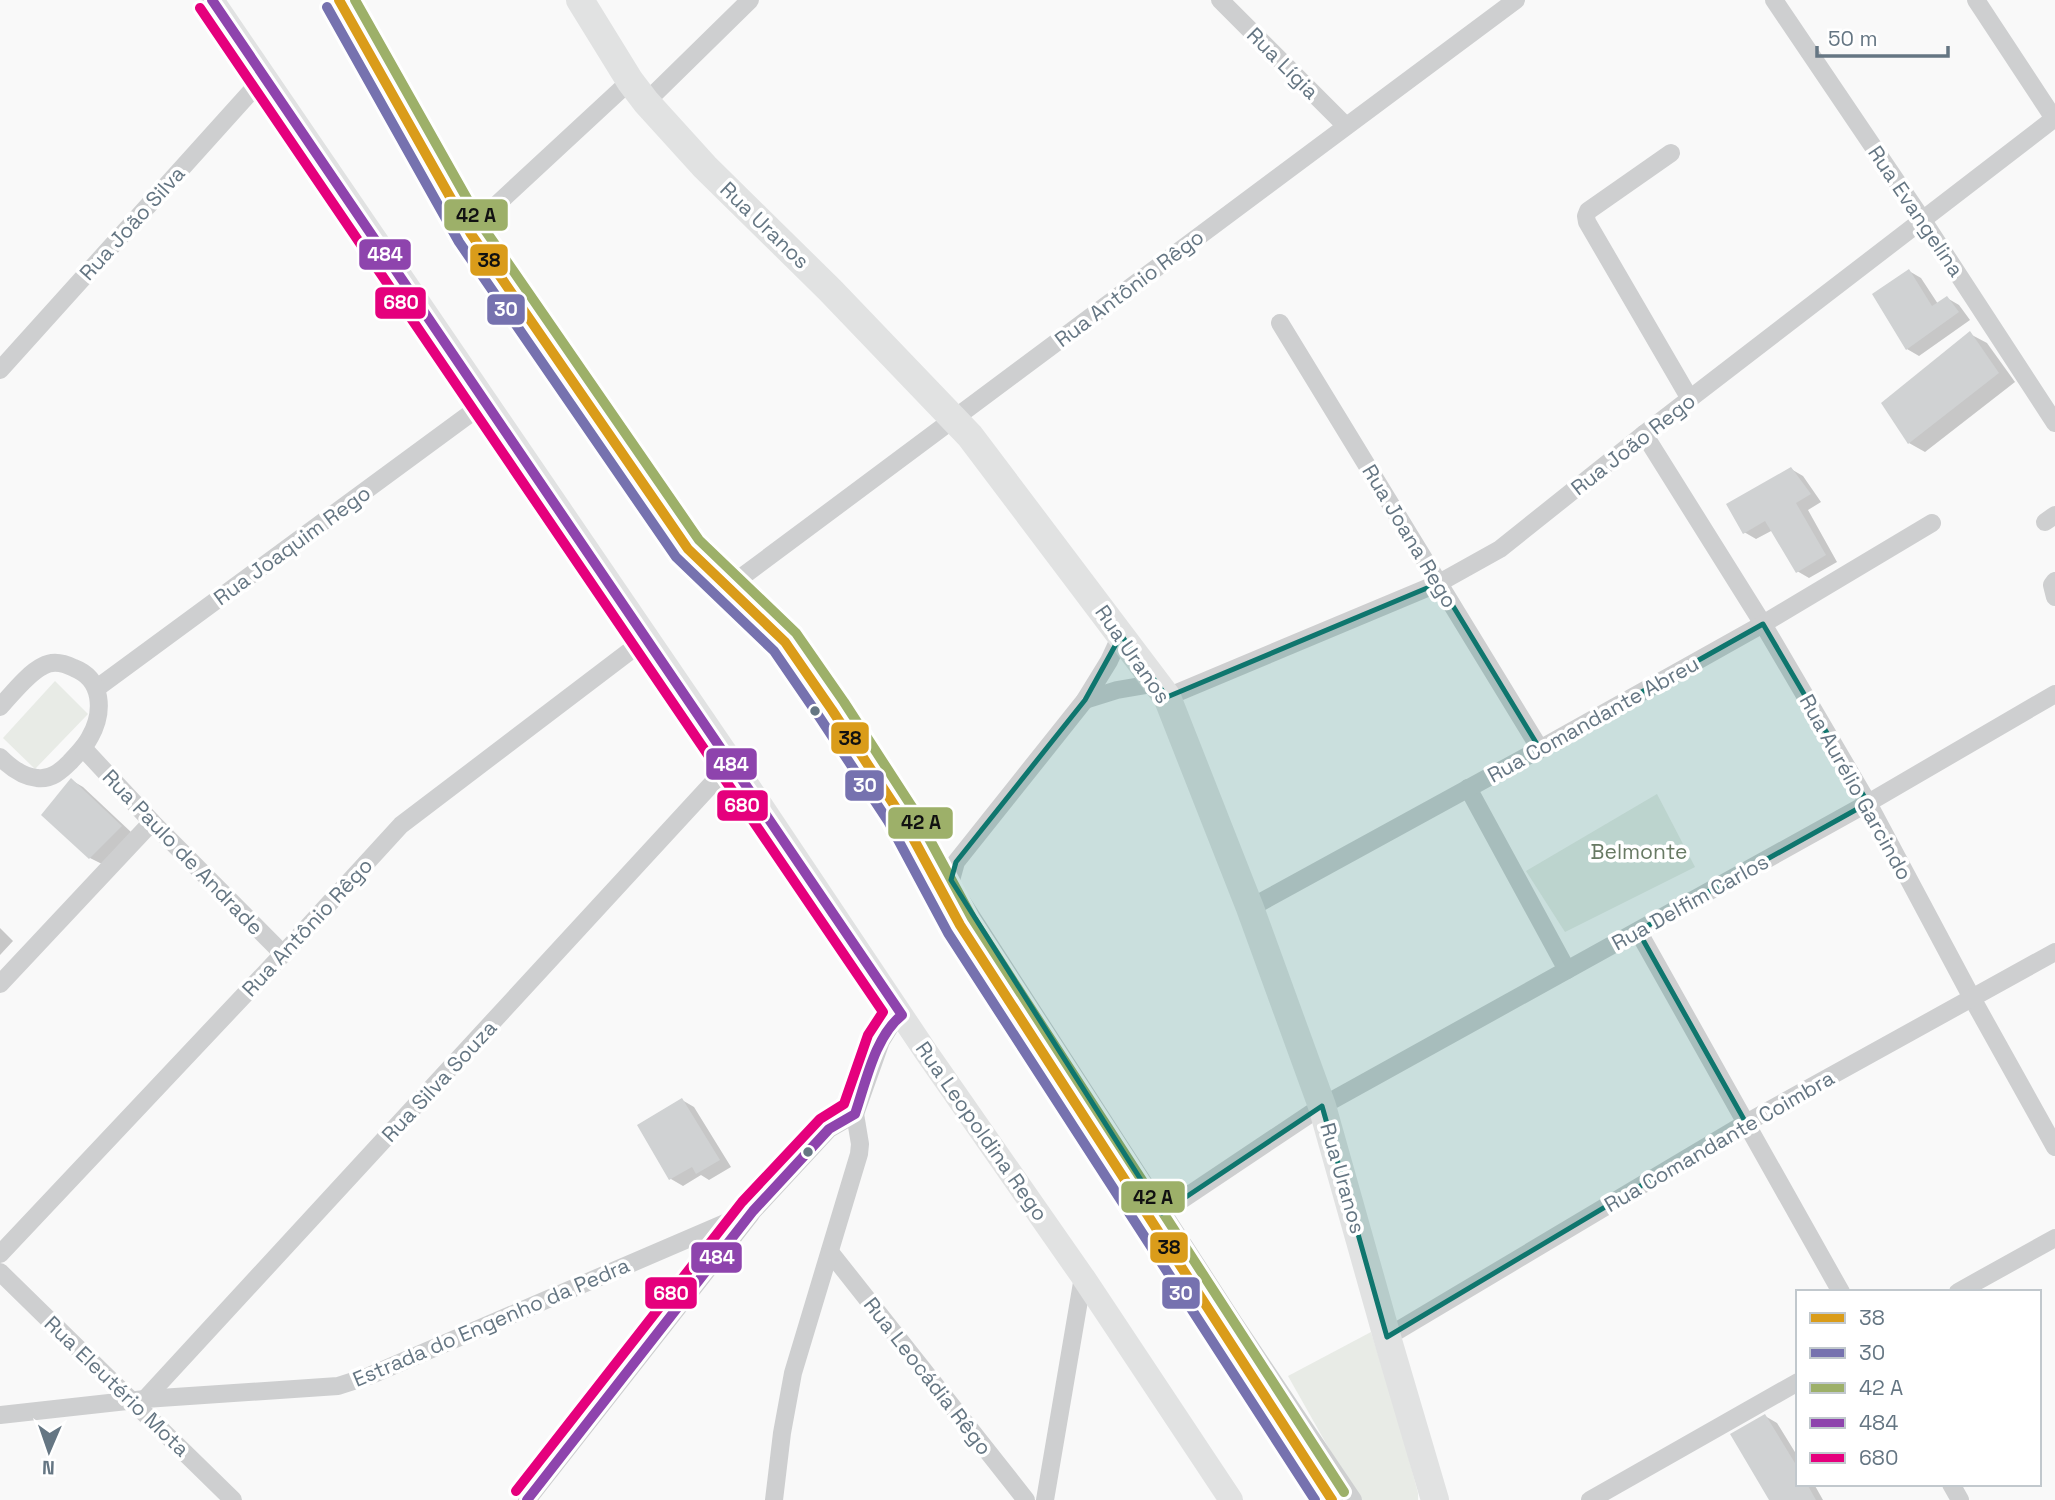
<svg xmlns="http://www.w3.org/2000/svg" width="2055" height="1500" viewBox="0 0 2055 1500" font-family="'Space Grotesk',sans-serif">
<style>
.green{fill:#e8ebe6}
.shadow{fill:#0003}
.building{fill:#d0d2d3}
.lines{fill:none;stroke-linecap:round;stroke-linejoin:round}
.minor{stroke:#cecfd0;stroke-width:18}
.secondary{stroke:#e1e2e2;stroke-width:24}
.primary{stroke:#e1e2e2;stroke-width:28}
.bus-1-casing{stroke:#fff;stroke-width:16}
.bus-2-casing{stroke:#fff;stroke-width:16}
.bus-3-casing{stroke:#fff;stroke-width:16}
.bus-4-casing{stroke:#fff;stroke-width:16}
.bus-5-casing{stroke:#fff;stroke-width:16}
.bus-1{stroke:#da9c1a;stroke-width:10}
.bus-2{stroke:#7672af;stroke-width:10}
.bus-3{stroke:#9db069;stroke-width:10}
.bus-4{stroke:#8e44ad;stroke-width:10}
.bus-5{stroke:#e5007d;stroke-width:10}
.marked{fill:#0f766e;fill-opacity:0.2;stroke:#0f766e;stroke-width:5;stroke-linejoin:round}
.bus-dot{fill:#657683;stroke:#fff;stroke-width:2.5}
.labels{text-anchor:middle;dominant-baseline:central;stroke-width:7;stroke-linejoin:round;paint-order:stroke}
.street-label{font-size:21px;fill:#657683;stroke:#fff}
.park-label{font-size:21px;fill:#687a64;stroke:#fff}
.line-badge{stroke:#fff;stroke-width:2.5}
.badge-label{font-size:19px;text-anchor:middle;font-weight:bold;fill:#fff}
.pale-badge-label{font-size:19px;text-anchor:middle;font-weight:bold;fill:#111}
</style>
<rect width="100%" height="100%" fill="#f9f9f9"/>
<g class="green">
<path d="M55,681L88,714L35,769L3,738Z"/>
<path d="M1657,794L1695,867L1565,932L1526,871Z"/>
<path d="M1371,1332L1399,1422L1418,1493V1500H1358L1288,1376Z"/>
</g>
<g class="shadow">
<path d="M1909,271L1921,278L1938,304L1947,298L1959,305L1970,320L1919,356L1907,349Z"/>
<path d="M1970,334L1987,343L2015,382L1925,452L1909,443Z"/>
<path d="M1791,469L1803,476L1821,502L1808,510L1837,562L1809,578L1797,571L1773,530L1756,539L1744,532Z"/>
<path d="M71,780L83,787L132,833L102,864L90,858Z"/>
<path d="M0,928L13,941L0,955Z"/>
<path d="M682,1100L694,1107L731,1167L709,1180L701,1175L683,1186L671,1179Z"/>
<path d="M1765,1416L1777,1423L1798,1457V1484H1814L1823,1500H1771Z"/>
</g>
<g class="building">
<path d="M1909,269L1932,306L1947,296L1959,312L1906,350L1872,294Z"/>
<path d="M1970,331L1999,373L1908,444L1881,403Z"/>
<path d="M1791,467L1811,494L1796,503L1826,555L1796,573L1765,521L1743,534L1726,504Z"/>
<path d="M71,778L122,826L89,859L41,815Z"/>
<path d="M682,1098L720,1160L696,1174L692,1167L669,1180L637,1125Z"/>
<path d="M1765,1414L1798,1468V1484H1807L1816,1500H1769L1730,1434Z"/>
</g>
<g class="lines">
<g class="minor">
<path d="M1220,0L1346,126"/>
<path d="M1774,0L1922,219L2055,423"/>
<path d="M1976,0L2055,120"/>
<path d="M646,102L750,0"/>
<path d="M1671,153L1588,211L1586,216L1587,222L1690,399"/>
<path d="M480,220L630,81"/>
<path d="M1280,323L1540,749"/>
<path d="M0,370L264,77"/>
<path d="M1644,434L1763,624L1868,803L1972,998L2055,1147"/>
<path d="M2045,522L2055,515"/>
<path d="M743,576L1516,0"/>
<path d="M2055,581L2052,585L2055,597"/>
<path d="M1121,635L1109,661L1085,700L956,862L951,880V885L1234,1323L1353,1500"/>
<path d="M97,688L486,402"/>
<path d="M1167,697L1439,583L1500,549L1644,434L2055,118"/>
<path d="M1085,700L1117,690L1158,683"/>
<path d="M0,707C11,695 28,673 43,666C53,660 64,663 74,668C103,679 104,712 90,737C85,747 77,754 70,762C61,771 51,780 37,778C23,777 10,767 0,757"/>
<path d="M83,748L152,822L283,954"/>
<path d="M1468,788L1567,970"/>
<path d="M1250,908L1540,749L1763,624L1932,523"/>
<path d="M1638,931L1841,1292"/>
<path d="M0,984L152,822"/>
<path d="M1162,1213L1322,1106L1868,803L2055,694"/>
<path d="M830,1252L1026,1500"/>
<path d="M0,1254L283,954L401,825L647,638"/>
<path d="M0,1272L233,1500"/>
<path d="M1958,1292L2055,1238"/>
<path d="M1387,1337L1746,1123L2055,952"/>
<path d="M145,1399L732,762"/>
<path d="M0,1415L145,1399L338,1386L369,1376L753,1211L829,1129L855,1114L881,1041L892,1023L902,1015"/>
<path d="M1951,1484L1960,1500"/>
<path d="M527,1500L751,1214"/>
<path d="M774,1500L782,1433L793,1373L859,1154L860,1144L855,1114"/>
<path d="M1045,1500L1083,1277"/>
<path d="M1590,1500L1798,1382"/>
</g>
<path class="secondary" d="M212,0L732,762L926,1052L1083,1277L1231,1500"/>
<path class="primary" d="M580,0L630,81L646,102L705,167L830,290L970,436L1167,697L1250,908L1322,1106L1387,1337L1435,1500"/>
<defs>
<path id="bus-1" d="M339,0L471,234L688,549L785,642L832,710L900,814L960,925L1332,1500"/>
<path id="bus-2" d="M327,7L459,242L676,557L774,651L820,718L888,821L948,933L1315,1500"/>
<path id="bus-3" d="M355,0L483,227L699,540L796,633L844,702L912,807L972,918L1344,1492"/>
<path id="bus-4" d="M212,0L902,1015C875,1036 866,1082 855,1114L829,1129L753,1211L527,1500"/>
<path id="bus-5" d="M200,8L883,1012L868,1035L844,1104L820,1119L742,1202L516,1491"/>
</defs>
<use href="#bus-1" class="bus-1-casing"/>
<use href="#bus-2" class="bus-2-casing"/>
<use href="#bus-3" class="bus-3-casing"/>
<use href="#bus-4" class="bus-4-casing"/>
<use href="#bus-5" class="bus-5-casing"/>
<use href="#bus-1" class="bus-1"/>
<use href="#bus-2" class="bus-2"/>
<use href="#bus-3" class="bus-3"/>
<use href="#bus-4" class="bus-4"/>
<use href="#bus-5" class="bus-5"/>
</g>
<path class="marked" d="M1439,583L1540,749L1763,624L1868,803L1638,931L1746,1123L1387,1337L1322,1106L1162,1213L951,880L956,862L1085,700L1121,635L1167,697Z"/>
<g class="bus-dot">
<circle cx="815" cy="711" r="6"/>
<circle cx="808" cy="1152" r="6"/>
</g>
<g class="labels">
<g class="street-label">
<text transform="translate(1283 63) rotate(45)">Rua Lígia</text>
<text transform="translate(1916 211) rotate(56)">Rua Evangelina</text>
<text transform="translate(132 223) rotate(-48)">Rua João Silva</text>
<text transform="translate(765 225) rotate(44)">Rua Uranos</text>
<text transform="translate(1129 288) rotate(-37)">Rua Antônio Rêgo</text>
<text transform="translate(1633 444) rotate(-38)">Rua João Rego</text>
<text transform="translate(1410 536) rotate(59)">Rua Joana Rego</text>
<text transform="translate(292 545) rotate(-36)">Rua Joaquim Rego</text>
<text transform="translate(1133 654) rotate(55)">Rua Uranos</text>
<text transform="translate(1593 719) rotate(-29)">Rua Comandante Abreu</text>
<text transform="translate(1856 787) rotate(61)">Rua Aurélio Garcindo</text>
<text transform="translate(183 852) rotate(46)">Rua Paulo de Andrade</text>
<text transform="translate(1690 902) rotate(-29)">Rua Delfim Carlos</text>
<text transform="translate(307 927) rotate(-47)">Rua Antônio Rêgo</text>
<text transform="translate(439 1081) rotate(-47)">Rua Silva Souza</text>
<text transform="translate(982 1131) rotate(55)">Rua Leopoldina Rego</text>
<text transform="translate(1719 1141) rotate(-30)">Rua Comandante Coimbra</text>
<text transform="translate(1343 1178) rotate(74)">Rua Uranos</text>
<text transform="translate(491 1322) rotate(-23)">Estrada do Engenho da Pedra</text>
<text transform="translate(928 1376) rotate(52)">Rua Leocádia Rêgo</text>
<text transform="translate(117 1386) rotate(44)">Rua Eleutério Mota</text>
</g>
<g class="park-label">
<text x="1639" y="851">Belmonte</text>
</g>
</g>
<g class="line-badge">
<rect x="443" y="198" width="66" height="34" rx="7" fill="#9db069"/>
<rect x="358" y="238" width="54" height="33" rx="7" fill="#8e44ad"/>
<rect x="469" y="243" width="40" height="34" rx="7" fill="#da9c1a"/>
<rect x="374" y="286" width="53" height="34" rx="7" fill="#e5007d"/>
<rect x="486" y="293" width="40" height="33" rx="7" fill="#7672af"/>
<rect x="830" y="721" width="40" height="34" rx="7" fill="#da9c1a"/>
<rect x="705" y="747" width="53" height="34" rx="7" fill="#8e44ad"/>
<rect x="844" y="769" width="41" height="33" rx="7" fill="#7672af"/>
<rect x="716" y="789" width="53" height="33" rx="7" fill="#e5007d"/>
<rect x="887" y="806" width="67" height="34" rx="7" fill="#9db069"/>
<rect x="1120" y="1180" width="66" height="34" rx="7" fill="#9db069"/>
<rect x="1149" y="1231" width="40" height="33" rx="7" fill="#da9c1a"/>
<rect x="690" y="1241" width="53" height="33" rx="7" fill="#8e44ad"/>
<rect x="644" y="1276" width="54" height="34" rx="7" fill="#e5007d"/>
<rect x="1161" y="1276" width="40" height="34" rx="7" fill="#7672af"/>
</g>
<g class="badge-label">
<text x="385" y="261">484</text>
<text x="401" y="309">680</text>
<text x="506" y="316">30</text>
<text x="731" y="771">484</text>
<text x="865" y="792">30</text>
<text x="742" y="812">680</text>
<text x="717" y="1264">484</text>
<text x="671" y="1300">680</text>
<text x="1181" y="1300">30</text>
</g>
<g class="pale-badge-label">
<text x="476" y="222">42 A</text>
<text x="489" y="267">38</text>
<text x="850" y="745">38</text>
<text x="921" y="829">42 A</text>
<text x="1153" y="1204">42 A</text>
<text x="1169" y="1254">38</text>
</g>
<rect x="1796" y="1290" width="245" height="196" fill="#ffffff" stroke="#c1c8cd" stroke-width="2"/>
<rect x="1810" y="1313" width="35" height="10" fill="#da9c1a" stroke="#c1c8cd" stroke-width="2"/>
<text x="1859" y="1325" font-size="21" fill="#657683">38</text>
<rect x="1810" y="1348" width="35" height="10" fill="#7672af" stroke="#c1c8cd" stroke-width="2"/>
<text x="1859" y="1360" font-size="21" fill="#657683">30</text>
<rect x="1810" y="1383" width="35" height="10" fill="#9db069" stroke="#c1c8cd" stroke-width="2"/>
<text x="1859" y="1395" font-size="21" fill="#657683">42 A</text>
<rect x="1810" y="1418" width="35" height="10" fill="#8e44ad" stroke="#c1c8cd" stroke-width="2"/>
<text x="1859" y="1430" font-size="21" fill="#657683">484</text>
<rect x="1810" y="1453" width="35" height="10" fill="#e5007d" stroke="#c1c8cd" stroke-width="2"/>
<text x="1859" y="1465" font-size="21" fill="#657683">680</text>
<g transform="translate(49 1451) rotate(182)" stroke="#ffffff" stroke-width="5" paint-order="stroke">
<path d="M0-5L12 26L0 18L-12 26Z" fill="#657683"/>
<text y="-10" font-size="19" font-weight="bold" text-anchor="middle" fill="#657683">N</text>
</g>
<path d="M1817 46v10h131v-10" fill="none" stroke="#657683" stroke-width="3.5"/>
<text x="1828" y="46" font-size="21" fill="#657683" stroke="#ffffff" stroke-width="5" paint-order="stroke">50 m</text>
</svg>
